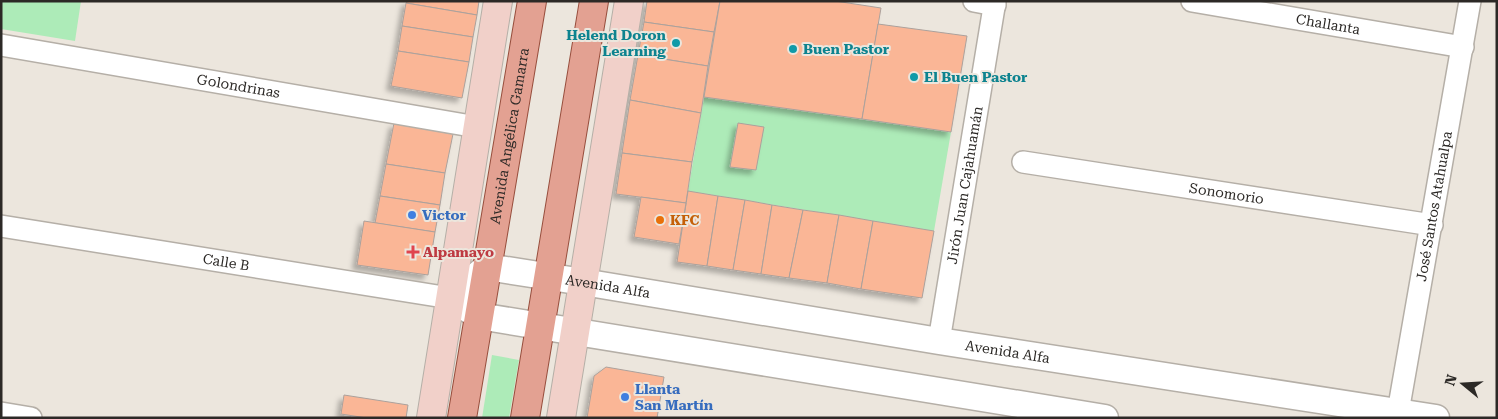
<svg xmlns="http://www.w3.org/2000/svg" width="1498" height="419" viewBox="0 0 1498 419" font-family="'Roboto Serif',serif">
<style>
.green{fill:#adebb8}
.building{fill:#fab696;stroke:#aba19c;filter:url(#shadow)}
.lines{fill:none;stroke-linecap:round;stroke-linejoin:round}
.minor-casing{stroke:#b5afa7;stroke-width:24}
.tertiary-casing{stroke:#b5afa7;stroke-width:29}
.secondary-casing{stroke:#b5afa7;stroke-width:30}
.primary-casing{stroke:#974e3d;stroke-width:30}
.minor{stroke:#fff;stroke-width:21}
.tertiary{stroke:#fff;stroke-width:26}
.secondary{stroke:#f1d0c9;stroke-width:28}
.primary{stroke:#e3a192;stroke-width:28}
.culture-dot{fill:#0f9aa8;stroke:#ece6dd;stroke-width:2}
.shop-dot{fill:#3f7fe0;stroke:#ece6dd;stroke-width:2}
.food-dot{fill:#e8710a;stroke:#ece6dd;stroke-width:2}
.health-dot{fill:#e0444e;stroke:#ece6dd;stroke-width:2}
.labels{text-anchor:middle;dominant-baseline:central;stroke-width:4;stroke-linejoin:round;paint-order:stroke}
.street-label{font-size:14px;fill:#2c2926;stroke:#ece6dd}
.culture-label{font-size:14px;font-weight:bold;fill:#0d838f;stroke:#ece6dd;text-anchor:start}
.shop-label{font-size:14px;font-weight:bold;fill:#366cbe;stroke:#ece6dd;text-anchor:start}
.food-label{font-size:14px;font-weight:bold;fill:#c56008;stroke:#ece6dd;text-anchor:start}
.health-label{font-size:14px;font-weight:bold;fill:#be3a42;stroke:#ece6dd;text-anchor:start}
</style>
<defs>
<filter id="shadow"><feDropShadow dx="-4.5" dy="4.5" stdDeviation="2.5" flood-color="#0004"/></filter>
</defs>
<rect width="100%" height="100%" fill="#ece6dd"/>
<g class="green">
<path d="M1,1H81L75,41L1,29Z"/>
<path d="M704,97L951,132L934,231L688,191Z"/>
<path d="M492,355L519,360L509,418H482Z"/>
</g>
<g class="building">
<path d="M407,1H479L477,15L406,3Z"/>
<path d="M647,1H720L714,32L644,22Z"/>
<path d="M720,1H835L881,8L862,119L704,97Z"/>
<path d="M406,3L477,15L473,37L402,26Z"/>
<path d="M644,22L714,32L708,66L638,55Z"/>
<path d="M878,24L967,36L951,132L862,119Z"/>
<path d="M402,26L473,37L469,62L398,51Z"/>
<path d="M398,51L469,62L462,98L391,86Z"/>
<path d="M638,55L708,66L701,113L630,100Z"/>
<path d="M630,100L701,113L692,162L622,153Z"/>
<path d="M394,123L453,134L445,173L386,164Z"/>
<path d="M738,123L764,127L756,170L730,167Z"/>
<path d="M622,153L692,162L686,203L616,194Z"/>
<path d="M386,164L445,173L440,205L380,196Z"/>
<path d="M688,191L718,196L707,266L677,262Z"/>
<path d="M380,196L440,205L435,232L375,223Z"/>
<path d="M718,196L745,200L733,270L707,266Z"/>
<path d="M641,197L686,203L679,244L634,237Z"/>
<path d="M745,200L772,205L761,274L733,270Z"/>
<path d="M772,205L803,210L789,278L761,274Z"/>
<path d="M803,210L839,215L827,283L789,278Z"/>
<path d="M839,215L873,221L861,289L827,283Z"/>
<path d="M364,221L435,232L428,275L357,265Z"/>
<path d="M873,221L934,231L922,298L861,289Z"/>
<path d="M606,367L664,377L657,418H587L594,376Z"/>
<path d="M344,395L408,405L406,418H367L341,414Z"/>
</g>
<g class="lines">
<defs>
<g id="minor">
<path d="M974,1L995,5"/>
<path id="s1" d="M1192,1L1463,47"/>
<path id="s2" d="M1,45L477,127"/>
<path id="s3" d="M1023,162L1432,225"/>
<path id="s4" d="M1,226L450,298"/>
<path id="s5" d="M939,341L995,1"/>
<path id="s6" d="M1398,412L1470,1"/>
<path d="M1,413L31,418"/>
</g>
<g id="tertiary">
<path id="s7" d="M1105,418L479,316L450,298L487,267L583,282L939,341L1436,418"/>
</g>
<g id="secondary">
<path d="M431,418L498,1"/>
<path d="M561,418L629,1"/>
</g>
<g id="primary">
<path id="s8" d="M462,418L532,1"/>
<path d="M525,418L594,1"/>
</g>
</defs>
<use href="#minor" class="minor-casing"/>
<use href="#tertiary" class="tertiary-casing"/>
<use href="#secondary" class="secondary-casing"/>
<use href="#primary" class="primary-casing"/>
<use href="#minor" class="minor"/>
<use href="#tertiary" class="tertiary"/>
<use href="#secondary" class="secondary"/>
<use href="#primary" class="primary"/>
</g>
<g class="culture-dot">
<circle cx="676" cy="43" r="5"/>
<circle cx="793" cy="49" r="5"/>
<circle cx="914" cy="77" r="5"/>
</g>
<g class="shop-dot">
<circle cx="412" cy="215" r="5"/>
<circle cx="625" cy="397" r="5"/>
</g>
<circle class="food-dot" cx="660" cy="220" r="5"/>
<path class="health-dot" d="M410.5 244.5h5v5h5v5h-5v5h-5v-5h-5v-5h5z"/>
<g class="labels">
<g class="street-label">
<text stroke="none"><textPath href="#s1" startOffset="138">Challanta</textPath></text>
<text stroke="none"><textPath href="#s2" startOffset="241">Golondrinas</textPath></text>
<text stroke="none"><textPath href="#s8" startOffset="286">Avenida Angélica Gamarra</textPath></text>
<text stroke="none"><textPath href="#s5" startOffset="158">Jirón Juan Cajahuamán</textPath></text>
<text stroke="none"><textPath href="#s3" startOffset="206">Sonomorio</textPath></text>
<text stroke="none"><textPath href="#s6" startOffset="209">José Santos Atahualpa</textPath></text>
<text stroke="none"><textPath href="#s4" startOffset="228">Calle B</textPath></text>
<text stroke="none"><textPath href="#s7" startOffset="839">Avenida Alfa</textPath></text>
<text stroke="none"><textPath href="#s7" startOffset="1244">Avenida Alfa</textPath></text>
</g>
<g class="culture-label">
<text x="666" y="35" text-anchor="end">Helend Doron<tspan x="666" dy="16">Learning</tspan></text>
<text x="803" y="49">Buen Pastor</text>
<text x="924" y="77">El Buen Pastor</text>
</g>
<g class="shop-label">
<text x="422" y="215">Victor</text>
<text x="635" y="389">Llanta<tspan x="635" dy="16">San Martín</tspan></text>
</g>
<g class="food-label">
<text x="670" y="220">KFC</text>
</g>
<g class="health-label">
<text x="423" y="252">Alpamayo</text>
</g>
</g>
<rect width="1498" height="419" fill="none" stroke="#2c2926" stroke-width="5"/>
<g transform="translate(1463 384) rotate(288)" stroke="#ece6dd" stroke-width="4" paint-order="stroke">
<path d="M0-4L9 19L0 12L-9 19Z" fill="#2c2926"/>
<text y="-8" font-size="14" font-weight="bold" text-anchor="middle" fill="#2c2926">N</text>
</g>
</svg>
